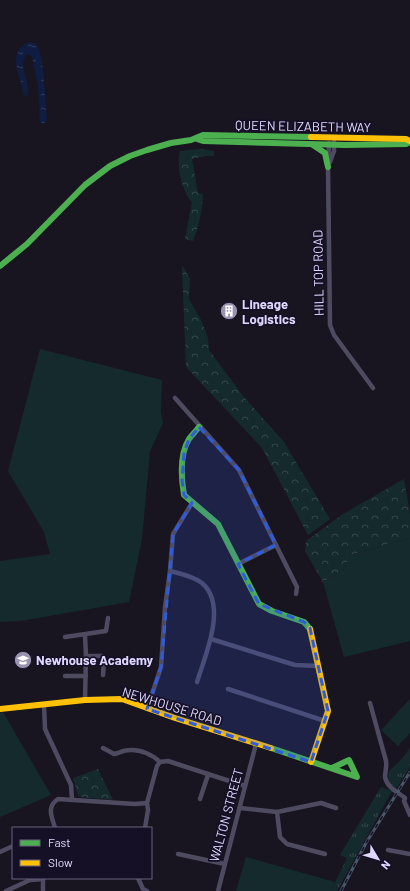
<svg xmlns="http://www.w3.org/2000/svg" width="410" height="891" viewBox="0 0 410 891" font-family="Barlow,sans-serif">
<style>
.grass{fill:url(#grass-tufts)}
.forest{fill:url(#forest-crowns)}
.park{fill:#152a2d}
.water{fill:url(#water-ripples)}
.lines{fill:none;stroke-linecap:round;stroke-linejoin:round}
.street{stroke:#4e4b61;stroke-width:4.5}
.fast{stroke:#4caf50;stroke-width:6}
.slow{stroke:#ffc107;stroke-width:6}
.rail-casing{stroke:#48576a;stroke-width:3}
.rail{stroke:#161026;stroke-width:1.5;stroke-dasharray:4.5;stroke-linecap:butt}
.marked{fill:#305cdc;fill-opacity:0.2;stroke:#305cdc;stroke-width:3;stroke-dasharray:8 5;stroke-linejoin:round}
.labels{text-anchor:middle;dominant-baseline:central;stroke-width:3.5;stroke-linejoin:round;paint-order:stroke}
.street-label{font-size:13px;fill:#e0d7fd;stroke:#161026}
.poi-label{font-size:13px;font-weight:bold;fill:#e0d7fd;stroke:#161026;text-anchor:start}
</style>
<defs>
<pattern id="grass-tufts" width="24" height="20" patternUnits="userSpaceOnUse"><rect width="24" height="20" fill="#152a2d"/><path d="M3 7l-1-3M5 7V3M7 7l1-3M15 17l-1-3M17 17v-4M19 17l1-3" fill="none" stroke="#37484c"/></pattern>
<pattern id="forest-crowns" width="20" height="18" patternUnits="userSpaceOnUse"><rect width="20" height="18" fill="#152a2d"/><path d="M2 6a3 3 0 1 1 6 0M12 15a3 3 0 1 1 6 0" fill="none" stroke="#37484c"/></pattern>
<pattern id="water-ripples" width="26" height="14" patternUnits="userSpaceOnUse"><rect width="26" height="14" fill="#101d43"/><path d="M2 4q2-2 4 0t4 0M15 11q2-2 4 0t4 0" fill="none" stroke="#323d5f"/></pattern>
</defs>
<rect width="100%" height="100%" fill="#181521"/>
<g class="grass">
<path d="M410,748V767L396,789C389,784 386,779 389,771L401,760Z"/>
<path d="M381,787L392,791L337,891H331L347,858L340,855Z"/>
</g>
<g class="forest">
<path d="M201,149L214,151V156H206L192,159L198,193L203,194C202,211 199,226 193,241L185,239L192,202C182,192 176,165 180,151Z"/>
<path d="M182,265L190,279L189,299L201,320L208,338L209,350L243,396L284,442L330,519L308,535L262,448L186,367Z"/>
<path d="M404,479L410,514V538L351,555L344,569L323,582L305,551L306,541L343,514Z"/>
<path d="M98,769L113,800L80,797L78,795L73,778Z"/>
</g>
<g class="park">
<path d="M40,349L162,380L161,412L163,423L150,451L142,539L129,602L21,621L0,622V561L50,554L44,532L8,471Z"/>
<path d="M410,538V641L344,657L323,582L344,569L351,555Z"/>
<path d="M410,699V733L398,746L381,730Z"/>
<path d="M3,712L51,795L0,817V713Z"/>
<path d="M246,857L257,860L335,882L331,891H236Z"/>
</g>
<path class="water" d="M30,42C33,43 36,44 38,47C44,59 45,103 47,119L44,124L40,122L38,85L32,56L27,54C16,66 32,82 27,96L24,95C22,77 4,52 30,42Z"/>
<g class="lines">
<g class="street">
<path d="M329,143L328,167L330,325L334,335L373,388"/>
<path d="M330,162L334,151V142"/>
<path d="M175,398L239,470L276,545"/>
<path d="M238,564L276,545L297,587L296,594"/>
<path d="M170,571C181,574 193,576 202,583C228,605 205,656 197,682"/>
<path d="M85,635L86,656L85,700"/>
<path d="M65,637L106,631L108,618"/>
<path d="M211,639L295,665L319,666"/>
<path d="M86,656H102L104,659L103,675"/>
<path d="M65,676H86"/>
<path d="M228,689L325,721"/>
<path d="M370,703L386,761C387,767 385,772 385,777C387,788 398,792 405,798L404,801L410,815"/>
<path d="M44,705L45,729L71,785L72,799"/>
<path d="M147,709L161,667L165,607L170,571L173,534L192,503"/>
<path d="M103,748L114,754C119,753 124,750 130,750C140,749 153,755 160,762L168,761L245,786"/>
<path d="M200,799L208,775"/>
<path d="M240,808L277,812L321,803L336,808"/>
<path d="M277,812L280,837L287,844L325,854"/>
<path d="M55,828C52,817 46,807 58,799L135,804L147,803"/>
<path d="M145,828L148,810L147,803L157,766L160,762"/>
<path d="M388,850L410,854"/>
<path d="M0,852L13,846"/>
<path d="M178,854L225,864"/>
<path d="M43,878V891"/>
<path d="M138,878L143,889L147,891"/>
<path d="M6,891L30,880L43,879"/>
<path d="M218,891L256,744"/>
</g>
<g class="fast">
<path d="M197,139L203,141L345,145L406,144L410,142"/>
<path d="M313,145L325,153L328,167"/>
<path d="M0,266L27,244L85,185L110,166L130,156L147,150L171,143L191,140L203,135L311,137"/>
<path d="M199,427C196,431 192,435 189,439C179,455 181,477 184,495L218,524L259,604L272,611L304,622L310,629"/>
<path d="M271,748L357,777L349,760L332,768"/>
</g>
<g class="slow">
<path d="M311,137L406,139L410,141"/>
<path d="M310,629L328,711L311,762"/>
<path d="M0,709L85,700L122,699L175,718L271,748"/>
</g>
<defs>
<path id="rail" d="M341,891L366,843L410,772"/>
</defs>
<use href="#rail" class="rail-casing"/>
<use href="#rail" class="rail"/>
</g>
<path class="marked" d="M199,427L239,470L276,545L238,564L259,604L304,622L310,628L328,711L311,762L147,709L161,667L173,534L192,503L184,495L182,480L184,453L189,439Z"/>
<defs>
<symbol id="building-disc" viewBox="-11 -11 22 22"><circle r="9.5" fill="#9a93b0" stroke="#161026"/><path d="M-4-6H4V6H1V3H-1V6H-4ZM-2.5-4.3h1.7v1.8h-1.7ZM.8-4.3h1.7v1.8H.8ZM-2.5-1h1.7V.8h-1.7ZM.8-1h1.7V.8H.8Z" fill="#fff"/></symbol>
<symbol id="school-disc" viewBox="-11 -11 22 22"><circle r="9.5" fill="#9a93b0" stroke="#161026"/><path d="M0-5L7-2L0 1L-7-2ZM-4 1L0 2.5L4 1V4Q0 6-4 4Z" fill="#fff"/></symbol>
</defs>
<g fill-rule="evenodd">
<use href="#building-disc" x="219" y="301" width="20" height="20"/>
<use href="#school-disc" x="13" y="650" width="20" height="20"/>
</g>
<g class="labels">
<g class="street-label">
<text transform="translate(303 126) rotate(1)">QUEEN ELIZABETH WAY</text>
<text transform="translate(318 273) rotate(-91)">HILL TOP ROAD</text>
<text transform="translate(172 706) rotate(17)">NEWHOUSE ROAD</text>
<text transform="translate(226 815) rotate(-75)">WALTON STREET</text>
</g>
<g class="poi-label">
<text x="242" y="304">Lineage<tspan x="242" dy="15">Logistics</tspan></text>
<text x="36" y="660">Newhouse Academy</text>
</g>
</g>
<rect x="12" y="827" width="140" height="52" fill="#161026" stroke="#67607c"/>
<rect x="20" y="840" width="20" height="6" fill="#4caf50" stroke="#67607c"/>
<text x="48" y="847" font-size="12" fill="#e0d7fd">Fast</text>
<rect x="20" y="860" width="20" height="6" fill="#ffc107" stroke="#67607c"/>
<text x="48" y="867" font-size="12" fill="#e0d7fd">Slow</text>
<g transform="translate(378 859) rotate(128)" stroke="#161026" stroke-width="3" paint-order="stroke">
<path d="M0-3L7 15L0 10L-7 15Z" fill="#e0d7fd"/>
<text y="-6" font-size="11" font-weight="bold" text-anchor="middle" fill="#e0d7fd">N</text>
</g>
</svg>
